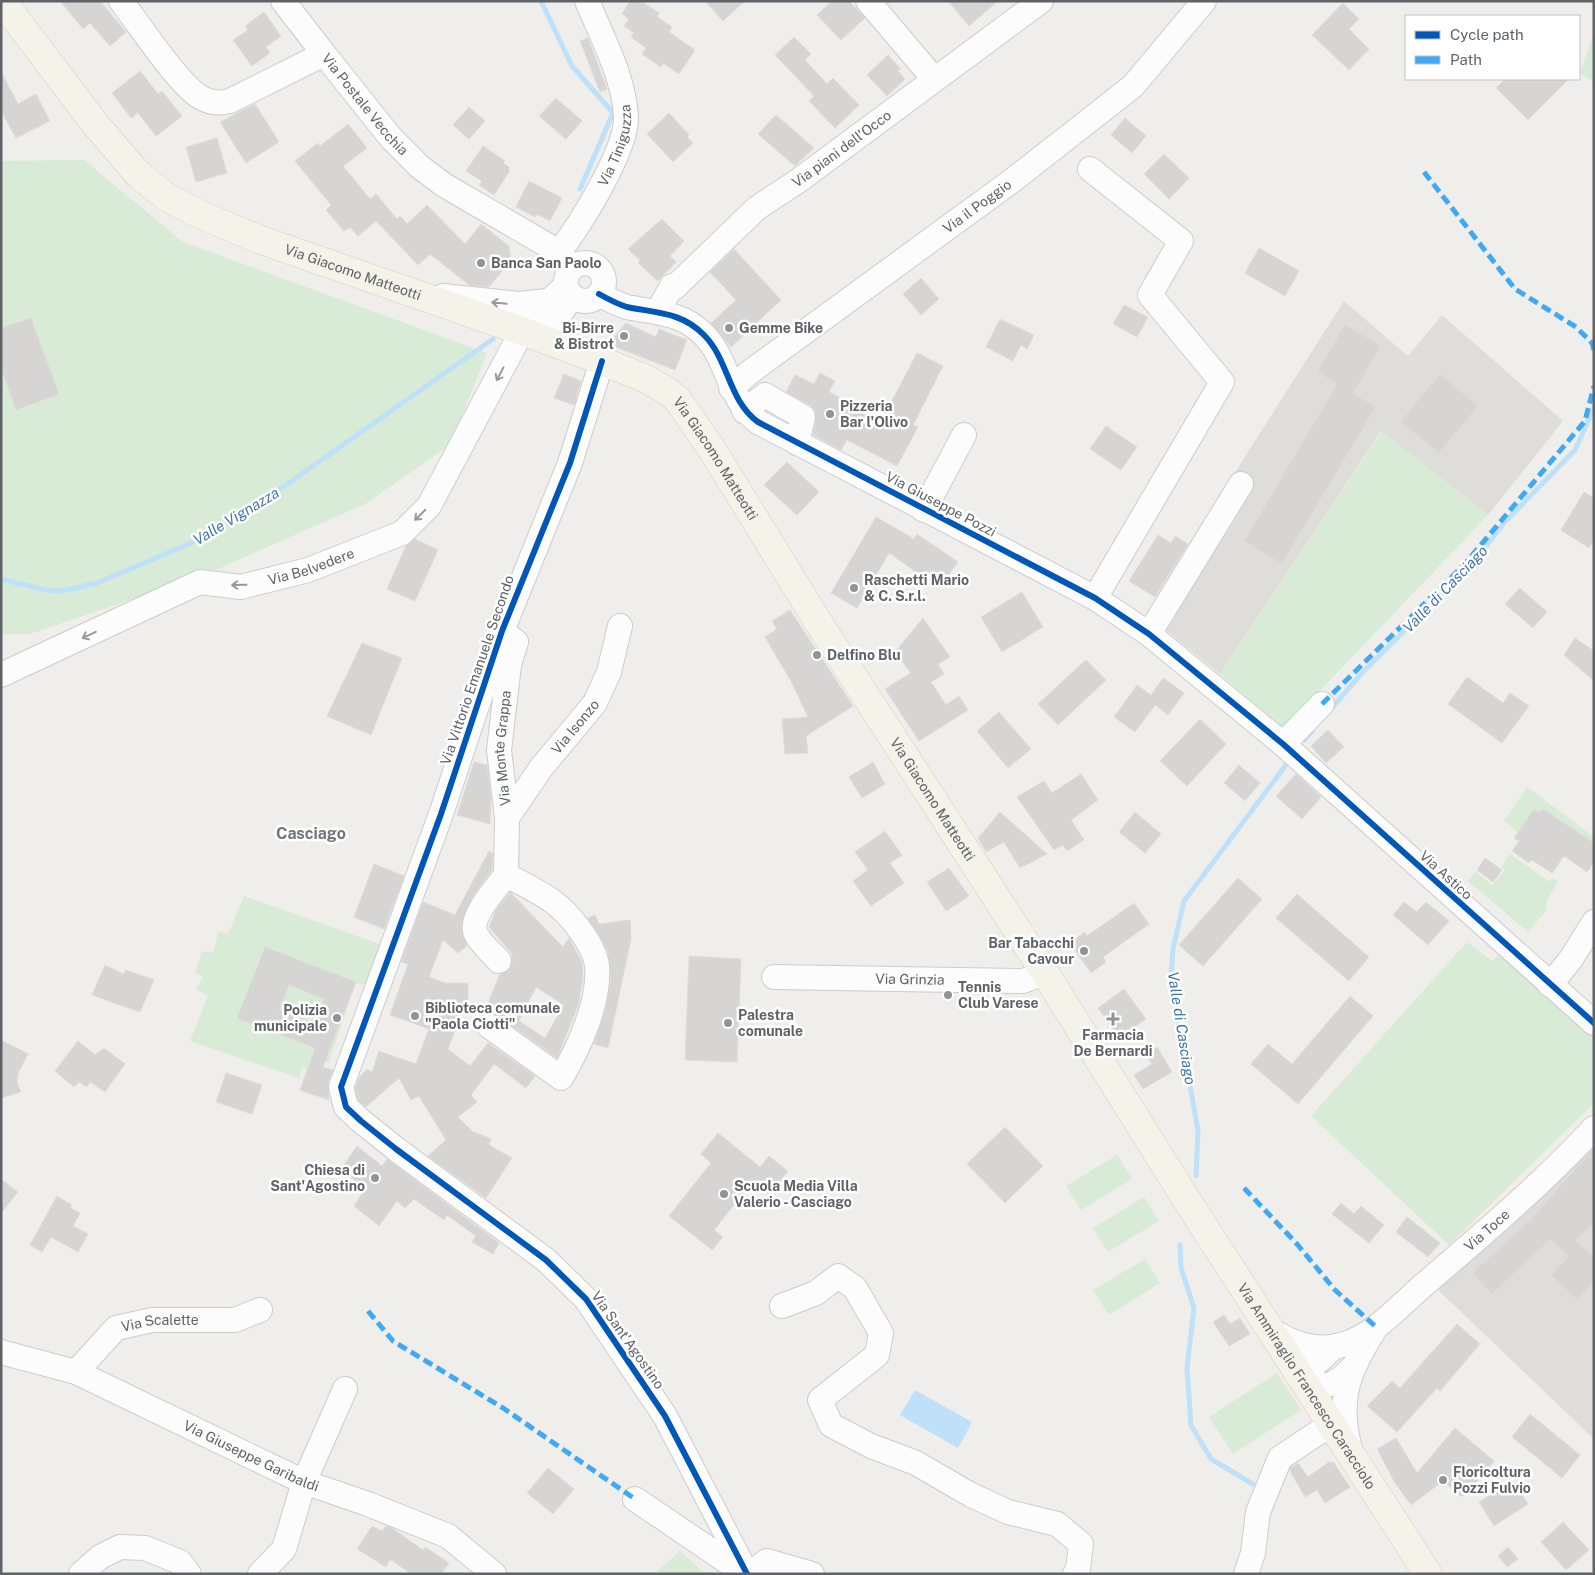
<svg xmlns="http://www.w3.org/2000/svg" width="1595" height="1575" viewBox="0 0 1595 1575" font-family="'Public Sans',sans-serif">
<style>
.industrial{fill:#dfddda}
.green{fill:#d8ebd6}
.water{fill:#bfe0f9}
.lines{fill:none;stroke-linecap:round;stroke-linejoin:round}
.stream{stroke:#bfe0f9;stroke-width:5}
.building{fill:#d6d5d3;stroke:#deddd9;fill-rule:evenodd}
.minor-casing{stroke:#cbcccc;stroke-width:26}
.major-casing{stroke:#d7ceb8;stroke-width:29}
.minor{stroke:#fdfcfc;stroke-width:24}
.major{stroke:#f4f2e9;stroke-width:28}
.quiet{stroke:#3fa9f5;stroke-width:5;stroke-dasharray:10 5;stroke-linecap:butt}
.cycleway-casing{stroke:#fff;stroke-width:9}
.cycleway{stroke:#0057b8;stroke-width:6}
.oneway{stroke:#96999c}
.poi-dot{fill:#919496;stroke:#fff;stroke-width:2}
.labels{text-anchor:middle;dominant-baseline:central;stroke-width:5;stroke-linejoin:round;paint-order:stroke}
.street-label{font-size:14px;fill:#5f6368;stroke:#fff}
.poi-label{font-size:14px;font-weight:bold;fill:#5f6368;stroke:#fff;text-anchor:start}
.water-label{font-size:15px;font-style:italic;fill:#4174aa;stroke:#fff}
.quarter-label{font-size:16px;font-weight:bold;fill:#70757a;stroke:#fff}
</style>
<rect width="100%" height="100%" fill="#efeeea"/>
<g class="industrial">
<path d="M1344,301L1408,356L1442,315L1563,421L1488,515L1381,431L1220,674L1161,626L1236,519L1213,507Z"/>
<path d="M1594,1136V1439L1436,1288Z"/>
</g>
<g class="green">
<path d="M1594,32V83L1580,73Z"/>
<path d="M84,160L183,242L487,353L450,445L365,504L209,573L30,634H1V161Z"/>
<path d="M1382,431L1488,515L1284,728L1220,674Z"/>
<path d="M1527,787L1594,837V843L1543,809L1539,813L1534,809L1518,832L1504,821Z"/>
<path d="M1510,854L1550,882L1553,878L1558,882L1547,900L1546,911L1528,932L1468,881L1476,872L1492,885L1505,870L1501,867Z"/>
<path d="M244,896L391,948L377,985L355,984L329,1062H323L318,1074L302,1067L299,1078L190,1041L208,996L196,989L203,976L195,973L202,951L213,953L219,931L228,934Z"/>
<path d="M1467,942L1492,961L1504,951L1594,1037V1103L1449,1245L1311,1116Z"/>
<path d="M1117,1155L1132,1179L1081,1210L1066,1186Z"/>
<path d="M1144,1197L1159,1221L1108,1252L1093,1228Z"/>
<path d="M1145,1259L1160,1283L1109,1315L1093,1290Z"/>
<path d="M1277,1373L1301,1410L1233,1454L1209,1417Z"/>
<path d="M680,1551L705,1574H654Z"/>
</g>
<path class="water" d="M915,1390L972,1422L958,1448L900,1415Z"/>
<g class="lines">
<g class="stream">
<path d="M541,1L572,66L613,113L580,189"/>
<path d="M1,579L45,590L62,591L97,583L189,544L224,521L252,509L493,339"/>
<path d="M1330,710L1361,674L1474,562L1503,524L1575,450L1594,408"/>
<path d="M1304,740L1313,730"/>
<path d="M1196,1176L1198,1131L1171,978L1173,949L1184,901L1286,765"/>
<path d="M1180,1245L1181,1268L1194,1308L1187,1368L1191,1425L1211,1459L1253,1484"/>
</g>
</g>
<g class="building">
<path d="M60,1H100L126,32L110,46L90,23L83,29Z"/>
<path d="M630,1H641L659,13L657,17L672,27L669,32L695,50L679,74L663,63L661,67L642,54L646,48L631,37L634,33L624,26L629,19L622,14Z"/>
<path d="M705,1H745L723,21Z"/>
<path d="M832,1H849L865,18L841,40L817,15Z"/>
<path d="M948,1H998L969,26Z"/>
<path d="M1343,3L1359,19L1349,29L1369,49L1349,70L1312,35Z"/>
<path d="M264,12L281,36L266,47L270,53L252,66L233,40L248,30L245,26Z"/>
<path d="M794,37L811,54L805,60L827,84L833,78L859,105L835,128L809,101L814,96L775,55Z"/>
<path d="M588,38L607,89L600,92L580,41Z"/>
<path d="M888,55L901,69L898,71L905,79L887,96L867,75Z"/>
<path d="M140,71L158,94L162,91L182,116L156,136L138,113L131,118L112,93Z"/>
<path d="M1,72L18,104L36,94L50,121L16,138L1,111Z"/>
<path d="M1505,79H1569L1528,120L1496,88Z"/>
<path d="M556,98L582,121L566,139L539,116Z"/>
<path d="M255,104L279,142L246,163L220,122Z"/>
<path d="M469,107L485,121L469,139L453,125Z"/>
<path d="M669,113L689,135L687,137L693,143L673,162L647,134Z"/>
<path d="M776,115L814,148L795,166L758,134Z"/>
<path d="M1125,118L1146,136L1132,153L1111,135Z"/>
<path d="M348,124L367,148L343,166L370,199L376,194L397,219L400,216L407,224L427,205L465,244L481,224L509,246L511,260L489,287L469,285L430,254L418,265L376,221L358,236L350,227L344,231L326,210L331,205L295,161L318,143L320,146Z"/>
<path d="M217,138L227,173L196,182L186,147Z"/>
<path d="M483,146L505,161L503,163L509,167V172L494,195L479,185L482,181L466,171Z"/>
<path d="M1164,154L1189,178L1169,199L1144,174Z"/>
<path d="M529,181L562,198L550,221L537,214L535,217L516,207Z"/>
<path d="M662,219L684,241L670,256L676,262L658,281L638,263L640,260L628,249Z"/>
<path d="M1259,248L1299,271L1285,296L1245,273Z"/>
<path d="M734,249L781,300L731,347L711,323L736,300L710,272Z"/>
<path d="M921,278L939,299L921,315L903,294Z"/>
<path d="M1124,305L1148,317L1137,337L1113,324Z"/>
<path d="M31,318L59,394L16,410L1,368V328Z"/>
<path d="M1000,319L1034,335L1027,349L1021,345L1013,361L986,347Z"/>
<path d="M626,323L656,337L659,329L687,340L675,370L608,344Z"/>
<path d="M1345,324L1381,346L1353,393L1376,407L1282,564L1244,541L1337,384L1317,372Z"/>
<path d="M917,353L943,366L913,425L918,427L897,466L847,440L841,450L813,435L816,420L815,411L810,405L786,392L795,375L814,384L820,373L835,381L829,392L846,401L845,404L881,422Z"/>
<path d="M564,374L581,381L574,405L554,398Z"/>
<path d="M1440,374L1478,406L1439,453L1400,422Z"/>
<path d="M1106,426L1137,447L1121,470L1090,449Z"/>
<path d="M787,462L819,492L797,515L764,485Z"/>
<path d="M1584,492L1594,498V540L1589,548L1561,530Z"/>
<path d="M876,517L914,539L917,534L958,562L939,588L889,553L857,608L831,593Z"/>
<path d="M1158,535L1171,543L1175,536L1188,544L1155,597L1129,581Z"/>
<path d="M415,539L438,550L415,601L387,589L406,546Z"/>
<path d="M1520,588L1547,612L1533,628L1505,604Z"/>
<path d="M1022,592L1043,627L1002,652L981,617Z"/>
<path d="M790,610L853,706L806,736L808,753L785,754L782,719L808,717L792,683L765,637L777,629L772,621Z"/>
<path d="M923,618L950,657L938,664L944,674L931,682L946,705L959,696L968,710L919,741L885,689L911,673L895,652Z"/>
<path d="M1575,638L1594,651V681L1564,655Z"/>
<path d="M362,643L402,658L371,735L327,716Z"/>
<path d="M1086,660L1106,680L1058,725L1038,704Z"/>
<path d="M1467,677L1503,703L1510,693L1529,706L1502,743L1448,704Z"/>
<path d="M1163,678L1184,693L1168,715L1155,705L1135,732L1114,717L1137,685L1151,695Z"/>
<path d="M999,712L1031,749L1008,768L977,731Z"/>
<path d="M1200,719L1226,744L1187,786L1160,761Z"/>
<path d="M1328,730L1344,747L1326,763L1311,746Z"/>
<path d="M474,762L487,765L491,797L490,824L457,815Z"/>
<path d="M873,762L885,784L862,798L849,777Z"/>
<path d="M1239,765L1260,783L1245,801L1224,783Z"/>
<path d="M1081,774L1098,800L1071,820L1084,840L1067,851L1063,845L1054,850L1017,797L1044,781L1052,793Z"/>
<path d="M1296,774L1321,797L1302,819L1276,796Z"/>
<path d="M1534,809L1539,813L1543,809L1594,843V862L1587,872L1564,856L1552,873L1532,860L1529,863L1512,851L1519,841L1514,838Z"/>
<path d="M1000,812L1047,854L1020,868L1004,842L986,852L978,838Z"/>
<path d="M1135,812L1161,834L1145,853L1119,832Z"/>
<path d="M885,831L902,855L890,863L904,883L871,906L853,881L868,870L855,852Z"/>
<path d="M489,851L493,854L492,870L473,896L463,917L461,930L467,946L458,953L443,940L429,977L445,983H468V1010L464,1007L448,1049L470,1066L488,1043L535,1076L526,1088L494,1064L471,1095L477,1102L458,1117L472,1131L491,1139L489,1145L512,1158L486,1198L428,1156L446,1140L419,1096L411,1100L399,1078L366,1107L358,1100L355,1088L359,1078L367,1069L372,1072L379,1051L416,1064L429,1029L390,1015L408,964L401,962L423,902L455,915Z"/>
<path d="M1485,858L1502,870L1493,882L1477,870Z"/>
<path d="M374,864L404,876L384,929L354,917Z"/>
<path d="M949,868L969,896L946,911L927,882Z"/>
<path d="M1238,878L1262,899L1203,966L1179,945Z"/>
<path d="M510,892L563,947L569,938L582,962L583,979L578,1006L557,1058L497,1015L491,1012L484,1013L500,974L508,971L512,965V954L489,927L496,910ZM536,987L564,1005L545,1038L519,1021Z"/>
<path d="M1297,894L1369,957L1349,981L1276,918Z"/>
<path d="M1404,902L1417,912L1426,902L1449,921L1428,945L1393,915Z"/>
<path d="M1134,903L1149,924L1103,957L1106,962L1091,973L1070,943L1085,932L1087,936Z"/>
<path d="M595,915L599,924L630,920L631,939L608,1048L594,1044L605,1012L611,980L608,952L588,918Z"/>
<path d="M265,947L356,982L323,1067L333,1070L328,1083L329,1100L300,1090L315,1048L237,1018ZM289,985L324,999L314,1024L279,1010Z"/>
<path d="M689,956L741,959L737,1062L685,1060Z"/>
<path d="M105,965L123,974L126,970L154,980L140,1012L92,995Z"/>
<path d="M1124,989L1146,1019L1119,1038L1098,1008Z"/>
<path d="M1350,996L1373,1016L1298,1104L1251,1064L1268,1044L1292,1064Z"/>
<path d="M1,1040L28,1054L18,1073L17,1082L21,1092L1,1098Z"/>
<path d="M78,1041L95,1055L104,1048L125,1064L105,1092L90,1082L87,1087L79,1082L74,1087L55,1071Z"/>
<path d="M1157,1047L1172,1072L1143,1089L1134,1075L1152,1064L1146,1055Z"/>
<path d="M226,1073L262,1085L252,1114L216,1102Z"/>
<path d="M1005,1127L1043,1166L1005,1203L967,1164Z"/>
<path d="M718,1133L760,1167L769,1156L788,1171L770,1195L760,1188L756,1193L748,1187L714,1230L723,1237L712,1250L669,1216L711,1163L701,1154Z"/>
<path d="M357,1146L382,1166L387,1159L499,1243L493,1254L472,1242L476,1236L447,1215L444,1220L414,1199L405,1208L397,1201L379,1226L354,1206L365,1189L341,1169Z"/>
<path d="M1594,1148V1224L1575,1240L1594,1257V1283L1577,1300L1551,1275L1569,1256L1550,1240L1492,1294L1472,1273L1531,1219Z"/>
<path d="M1,1179L18,1192L1,1213Z"/>
<path d="M57,1196L72,1205L70,1208L80,1213L73,1226L88,1234L78,1252L51,1237L42,1252L30,1245Z"/>
<path d="M1341,1203L1354,1214L1361,1206L1384,1225L1369,1243L1332,1214Z"/>
<path d="M1407,1217L1440,1243L1428,1257L1396,1232Z"/>
<path d="M1224,1315L1230,1324L1240,1318L1250,1334L1229,1346L1213,1322Z"/>
<path d="M1457,1324L1480,1344L1440,1391L1437,1388L1397,1432L1367,1406L1392,1381L1400,1388Z"/>
<path d="M1530,1414L1580,1455L1562,1478L1512,1437Z"/>
<path d="M1455,1428L1494,1461L1465,1496H1460L1443,1481L1411,1505L1395,1483L1377,1449L1396,1438L1417,1473Z"/>
<path d="M1329,1462L1334,1463L1350,1487L1325,1503L1317,1490L1305,1497L1290,1471L1291,1467L1298,1463L1308,1477Z"/>
<path d="M548,1468L574,1489L553,1514L527,1493Z"/>
<path d="M1513,1481L1528,1504L1494,1526L1479,1502Z"/>
<path d="M1563,1522L1589,1550L1566,1570L1541,1542Z"/>
<path d="M372,1526L382,1531L386,1526L392,1528L423,1550L425,1547L449,1563L441,1574H411L390,1559L386,1567L357,1549Z"/>
<path d="M1508,1547L1518,1559L1507,1567L1498,1556Z"/>
</g>
<g class="lines">
<defs>
<g id="minor">
<path id="s1" d="M121,1C139,24 178,84 200,97C210,103 219,104 230,101L324,54L391,138L420,167L444,185L559,252L572,268"/>
<path d="M283,1L324,54"/>
<path d="M868,1L934,79"/>
<path d="M1090,169L1181,241L1150,295L1222,382L1095,598"/>
<path id="s2" d="M559,252C580,225 627,150 626,117C624,77 602,37 587,1"/>
<circle cx="585" cy="282" r="19"/>
<path d="M599,294C608,299 617,304 627,307C656,313 682,312 704,335C729,360 728,400 758,422L1095,598L1149,634L1283,744L1594,1023"/>
<path d="M443,296L518,304L548,301"/>
<path id="s3" d="M658,311L672,286L675,287L757,208L798,181L1041,1"/>
<path d="M549,341L557,319L572,296"/>
<path d="M602,361L570,463L502,631L441,814L341,1087L346,1107L361,1121L396,1149L546,1260L586,1299L665,1416L747,1574"/>
<path id="s4" d="M731,388L750,372L1013,180L1133,86L1204,1"/>
<path d="M744,411L765,395L803,417L797,443"/>
<path d="M924,510L964,435"/>
<path d="M1149,634L1241,484"/>
<path id="s5" d="M1,675L200,582L241,587L308,570L402,533L429,506L522,331C537,315 549,299 566,286"/>
<path d="M1283,744L1322,704"/>
<path id="s6" d="M507,818L541,768L595,703L609,672L620,626"/>
<path d="M499,961C492,953 480,943 476,934C468,918 497,887 506,875"/>
<path id="s7" d="M774,977L1023,981L1045,973"/>
<path d="M1550,985L1571,959L1594,922"/>
<path id="s8" d="M489,1026L561,1078C579,1048 600,1002 597,966C595,945 569,913 552,901C538,891 521,883 506,875L507,818L499,750L509,665L516,642L502,631"/>
<path d="M782,1306L816,1293L838,1276L855,1288L881,1333L877,1355L820,1400L831,1425L871,1446L916,1463L971,1495L1008,1512L1057,1524L1081,1544L1078,1569L1075,1574"/>
<path id="s9" d="M1270,1329C1292,1344 1318,1353 1345,1344C1377,1333 1401,1304 1426,1283C1484,1233 1542,1184 1594,1128"/>
<path d="M1335,1346L1314,1365L1305,1384C1326,1389 1337,1384 1351,1369"/>
<path id="s10" d="M1,1352L76,1372L304,1482L368,1504L448,1536L494,1574"/>
<path id="s11" d="M76,1372L116,1328L152,1320H235L260,1310"/>
<path d="M1349,1445C1337,1397 1350,1368 1375,1329"/>
<path d="M635,1499L744,1573"/>
<path d="M81,1574L100,1557L120,1547L145,1548L180,1562L189,1574"/>
<path d="M260,1574L284,1549L304,1482L345,1389"/>
<path d="M749,1574L767,1561L812,1574"/>
<path d="M1246,1574L1253,1553L1258,1512L1280,1458L1331,1424"/>
</g>
<g id="major">
<path id="s12" d="M2,1L96,125L138,174L164,195L192,211L258,239L522,331L602,361L642,377L666,390L677,399L711,448L820,625L1045,973L1186,1199L1428,1574"/>
</g>
</defs>
<use href="#minor" class="minor-casing"/>
<use href="#major" class="major-casing"/>
<use href="#minor" class="minor"/>
<use href="#major" class="major"/>
<g class="quiet">
<path d="M1424,172L1515,289L1576,327L1592,343L1594,350"/>
<path d="M1322,704L1464,565L1585,421L1594,386"/>
<path d="M1244,1188L1297,1244L1335,1290L1376,1327"/>
<path d="M368,1311L393,1341L503,1408L635,1499"/>
</g>
<defs>
<g id="cycleway">
<path d="M599,294C608,299 617,304 627,307C656,313 682,312 704,335C729,360 728,400 758,422L1095,598L1149,634L1283,744L1594,1023"/>
<path d="M602,361L570,463L502,631L441,814L341,1087L346,1107L361,1121L396,1149L546,1260L586,1299L665,1416L747,1574"/>
</g>
</defs>
<use href="#cycleway" class="cycleway-casing"/>
<use href="#cycleway" class="cycleway"/>
</g>
<defs><path id="oneway-shaft" d="M-6 0H5M1.5-3L5.5 0L1.5 3" fill="none" stroke-width="1.6" stroke-linecap="round" stroke-linejoin="round" transform="scale(1.25)"/></defs>
<g class="oneway">
<use href="#oneway-shaft" transform="translate(499 303) rotate(-174)"/>
<use href="#oneway-shaft" transform="translate(500 374) rotate(118)"/>
<use href="#oneway-shaft" transform="translate(420 515) rotate(135)"/>
<use href="#oneway-shaft" transform="translate(239 585) rotate(179)"/>
<use href="#oneway-shaft" transform="translate(89 635) rotate(155)"/>
</g>
<g class="poi-dot">
<circle cx="481" cy="263" r="5"/>
<circle cx="729" cy="328" r="5"/>
<circle cx="624" cy="336" r="5"/>
<circle cx="830" cy="414" r="5"/>
<circle cx="854" cy="588" r="5"/>
<circle cx="817" cy="655" r="5"/>
<circle cx="1084" cy="951" r="5"/>
<circle cx="948" cy="995" r="5"/>
<circle cx="415" cy="1016" r="5"/>
<circle cx="337" cy="1018" r="5"/>
<path d="M1110.5 1011.5h5v5h5v5h-5v5h-5v-5h-5v-5h5z"/>
<circle cx="728" cy="1023" r="5"/>
<circle cx="375" cy="1178" r="5"/>
<circle cx="724" cy="1194" r="5"/>
<circle cx="1443" cy="1480" r="5"/>
</g>
<g class="labels">
<g class="street-label">
<text stroke="none"><textPath href="#s1" startOffset="326">Via Postale Vecchia</textPath></text>
<text stroke="none"><textPath href="#s2" startOffset="122">Via Tiniguzza</textPath></text>
<text stroke="none"><textPath href="#s3" startOffset="249">Via piani dell'Occo</textPath></text>
<text stroke="none"><textPath href="#s4" startOffset="306">Via il Poggio</textPath></text>
<text stroke="none"><textPath href="#s12" startOffset="458">Via Giacomo Matteotti</textPath></text>
<text stroke="none"><textPath href="#s12" startOffset="878">Via Giacomo Matteotti</textPath></text>
<text transform="translate(941 504) rotate(28)">Via Giuseppe Pozzi</text>
<text stroke="none"><textPath href="#s5" startOffset="334">Via Belvedere</textPath></text>
<text transform="translate(477 670) rotate(-71)">Via Vittorio Emanuele Secondo</text>
<text stroke="none"><textPath href="#s6" startOffset="114">Via Isonzo</textPath></text>
<text stroke="none"><textPath href="#s8" startOffset="469">Via Monte Grappa</textPath></text>
<text stroke="none"><textPath href="#s12" startOffset="1282">Via Giacomo Matteotti</textPath></text>
<text transform="translate(1446 875) rotate(42)">Via Astico</text>
<text stroke="none"><textPath href="#s7" startOffset="136">Via Grinzia</textPath></text>
<text stroke="none"><textPath href="#s9" startOffset="262">Via Toce</textPath></text>
<text stroke="none"><textPath href="#s11" startOffset="104">Via Scalette</textPath></text>
<text transform="translate(628 1340) rotate(55)">Via Sant'Agostino</text>
<text stroke="none"><textPath href="#s12" startOffset="1978">Via Ammiraglio Francesco Caracciolo</textPath></text>
<text stroke="none"><textPath href="#s10" startOffset="272">Via Giuseppe Garibaldi</textPath></text>
</g>
<g class="poi-label">
<text x="491" y="263">Banca San Paolo</text>
<text x="614" y="328" text-anchor="end">Bi-Birre<tspan x="614" dy="16">&amp; Bistrot</tspan></text>
<text x="739" y="328">Gemme Bike</text>
<text x="840" y="406">Pizzeria<tspan x="840" dy="16">Bar l'Olivo</tspan></text>
<text x="864" y="580">Raschetti Mario<tspan x="864" dy="16">&amp; C. S.r.l.</tspan></text>
<text x="827" y="655">Delfino Blu</text>
<text x="1074" y="943" text-anchor="end">Bar Tabacchi<tspan x="1074" dy="16">Cavour</tspan></text>
<text x="958" y="987">Tennis<tspan x="958" dy="16">Club Varese</tspan></text>
<text x="425" y="1008">Biblioteca comunale<tspan x="425" dy="16">"Paola Ciotti"</tspan></text>
<text x="327" y="1010" text-anchor="end">Polizia<tspan x="327" dy="16">municipale</tspan></text>
<text x="738" y="1015">Palestra<tspan x="738" dy="16">comunale</tspan></text>
<text x="1113" y="1035" text-anchor="middle">Farmacia<tspan x="1113" dy="16">De Bernardi</tspan></text>
<text x="365" y="1170" text-anchor="end">Chiesa di<tspan x="365" dy="16">Sant'Agostino</tspan></text>
<text x="734" y="1186">Scuola Media Villa<tspan x="734" dy="16">Valerio - Casciago</tspan></text>
<text x="1453" y="1472">Floricoltura<tspan x="1453" dy="16">Pozzi Fulvio</tspan></text>
</g>
<g class="water-label">
<text transform="translate(236 516) rotate(-31)">Valle Vignazza</text>
<text transform="translate(1445 589) rotate(-46)">Valle di Casciago</text>
<text transform="translate(1182 1028) rotate(81)">Valle di Casciago</text>
</g>
<g class="quarter-label">
<text x="311" y="833">Casciago</text>
</g>
</g>
<rect width="1595" height="1575" fill="none" stroke="#5f6368" stroke-width="5"/>
<rect x="1405" y="15" width="175" height="65" fill="#ffffff" stroke="#bfc1c3"/>
<rect x="1415" y="31" width="25" height="8" fill="#0057b8" stroke="#bfc1c3"/>
<text x="1450" y="40" font-size="15" fill="#5f6368">Cycle path</text>
<rect x="1415" y="56" width="25" height="8" fill="#3fa9f5" stroke="#bfc1c3"/>
<text x="1450" y="65" font-size="15" fill="#5f6368">Path</text>
</svg>
